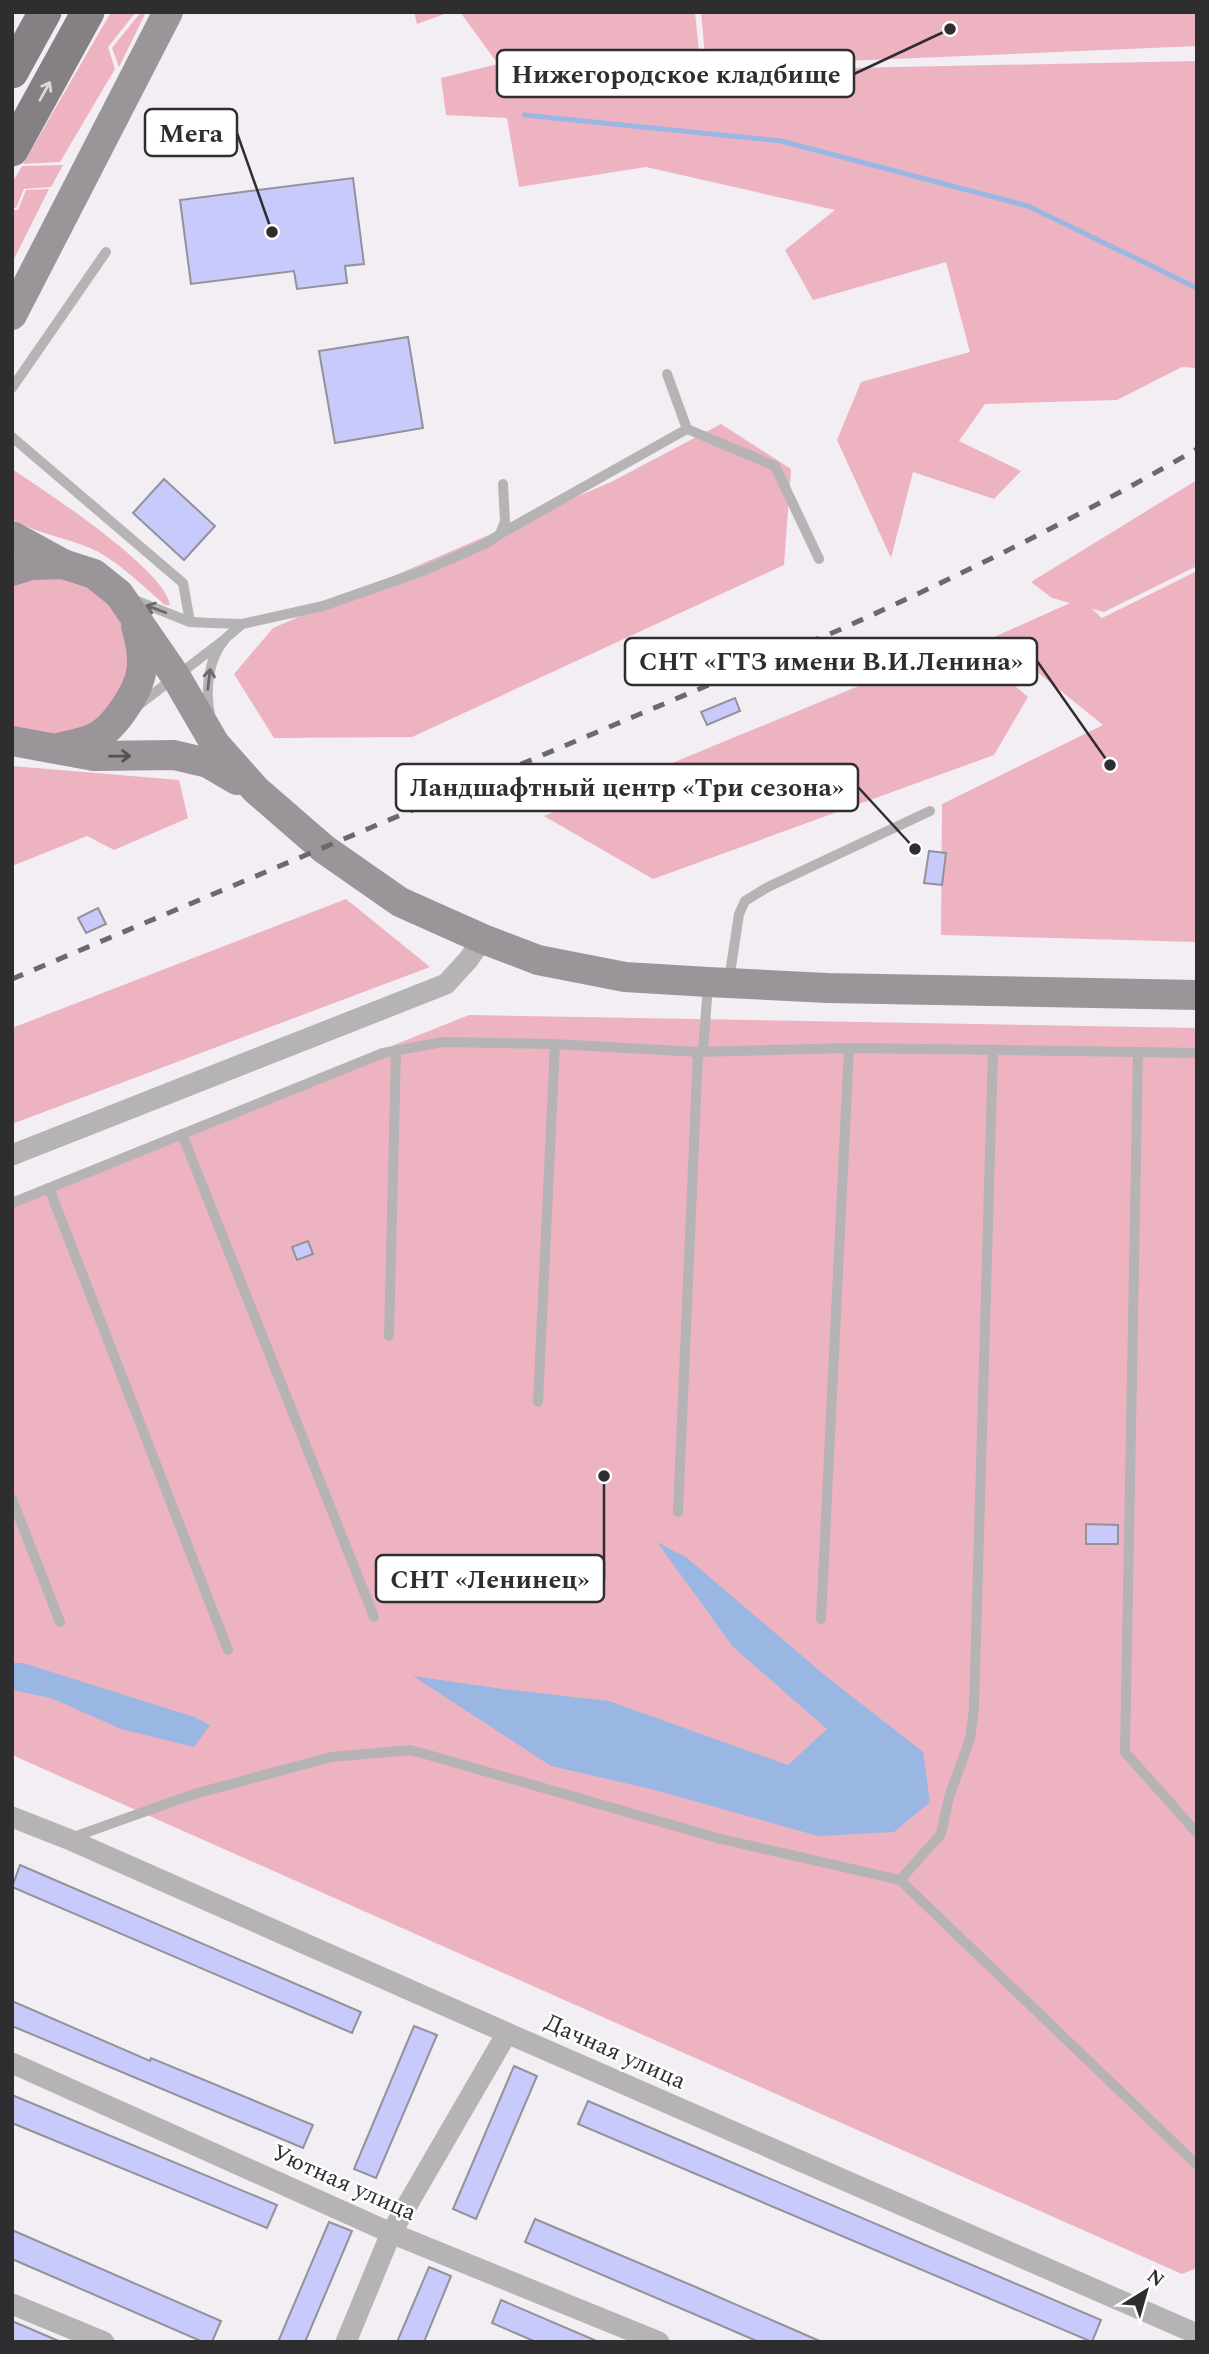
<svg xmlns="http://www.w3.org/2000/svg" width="1209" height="2354" viewBox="0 0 1209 2354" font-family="Spectral,serif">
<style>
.green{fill:#edb3c0}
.water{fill:#9ab7e3}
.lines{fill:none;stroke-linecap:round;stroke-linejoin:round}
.stream{stroke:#9ab7e3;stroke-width:5}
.building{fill:#c9cafc;stroke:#929298;stroke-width:2}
.lane{stroke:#b6b3b5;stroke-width:10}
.street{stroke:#b6b3b5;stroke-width:21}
.secondary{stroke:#999598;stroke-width:30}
.primary{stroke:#858083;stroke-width:33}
.rail{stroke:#6a696c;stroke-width:5;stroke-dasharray:12 12;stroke-linecap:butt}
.oneway{stroke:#dad9da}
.oneway2{stroke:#6b696b}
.oneway3{stroke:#535154}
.labels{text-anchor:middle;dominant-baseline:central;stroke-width:5;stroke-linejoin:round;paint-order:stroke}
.street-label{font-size:24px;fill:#2e2d2f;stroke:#fff}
.leader{fill:none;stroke:#2e2d2f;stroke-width:2.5}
.callout-dot{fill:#2e2d2f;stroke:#fff;stroke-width:2.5}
.callout{fill:#fff;stroke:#2e2d2f;stroke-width:2.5}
.callout-label{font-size:26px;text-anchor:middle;font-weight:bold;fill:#2e2d2f}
</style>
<rect width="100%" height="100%" fill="#f2eef4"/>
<g class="green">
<path d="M111,12H136L108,47L115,69L60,162L23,164Z"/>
<path d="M141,12H146L119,67L112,48Z"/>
<path d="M414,12H450L417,24Z"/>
<path d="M460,12H695L701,71L1197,61V368L1182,367L1117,400L985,404L959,441L1021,471L994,499L913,472L891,558L837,440L861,382L970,352L946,262L813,300L785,250L835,210L646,167L519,187L507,118L446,115L441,78L498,64Z"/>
<path d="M701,12H1197V46L706,67Z"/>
<path d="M63,165L51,187L24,189L16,208L12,207V183L22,166Z"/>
<path d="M49,189L12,263V210H18L26,190Z"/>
<path d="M721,424L791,469L784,565L412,737L274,738L234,674L273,628L611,482Z"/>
<path d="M12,469C45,491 165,569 170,605H165C144,587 116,559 90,548C65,537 36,534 12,519Z"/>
<path d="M1197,480V566L1104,612L1092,609L1102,618L1197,571V942L941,935L942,804L1103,725L994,637L1070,603L1052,598L1031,582Z"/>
<path d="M36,576H64L89,584L110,600L132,643L121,698L82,731L51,737L23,732L12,726V586Z"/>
<path d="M953,647L980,656L1028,697L994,755L653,879L544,816Z"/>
<path d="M12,766L179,780L188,818L114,850L87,836L12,866Z"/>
<path d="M346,899L430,967L12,1124V1028Z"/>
<path d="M469,1015L1197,1028V2268L1182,2274L12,1755V1198Z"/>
</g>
<g class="water">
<path d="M657,1542L687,1558L827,1677L923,1752L930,1802L894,1832L818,1836L655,1790L551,1766L413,1676L503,1689L609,1701L788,1765L827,1729L733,1647Z"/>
<path d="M12,1663H23L194,1717L210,1725L194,1747L121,1729L51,1698L12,1690Z"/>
</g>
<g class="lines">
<path class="stream" d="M524,115L781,141L1028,206L1197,288"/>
</g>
<g class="building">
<path d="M353,178L364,264L345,266L347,283L297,289L294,271L191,284L180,200Z"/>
<path d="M408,337L423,428L335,443L319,351Z"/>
<path d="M164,479L215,526L184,560L133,513Z"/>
<path d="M735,698L740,711L707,725L701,712Z"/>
<path d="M929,851L946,853L942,885L924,883Z"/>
<path d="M98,908L106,924L86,933L78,918Z"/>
<path d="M308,1241L313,1254L297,1260L292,1247Z"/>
<path d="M1086,1524L1118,1525V1544H1086Z"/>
<path d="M20,1865L361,2012L352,2033L12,1887Z"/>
<path d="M12,2001L150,2061L151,2058L313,2125L303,2148L12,2026Z"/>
<path d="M414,2026L437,2035L376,2178L354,2169Z"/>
<path d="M514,2066L537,2076L476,2219L453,2209Z"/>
<path d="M12,2095L277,2205L267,2228L12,2123Z"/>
<path d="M588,2101L1101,2320L1092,2342L578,2124Z"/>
<path d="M535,2219L698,2288L822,2342H759L708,2320L525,2242Z"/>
<path d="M329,2222L352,2231L305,2342H278Z"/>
<path d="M12,2230L221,2321L212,2342H203L12,2259Z"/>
<path d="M429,2267L451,2276L424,2342H397Z"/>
<path d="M501,2300L599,2342H536L492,2323Z"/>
<path d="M12,2321L61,2342H12Z"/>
</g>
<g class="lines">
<g class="lane">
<path d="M667,374L687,429"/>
<path d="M12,388L106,252"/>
<path d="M12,437L183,583L190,622"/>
<path d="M500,534L687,429L775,466L819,559"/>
<path d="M132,599L190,622L212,623L242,624L323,606L423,571L487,543L500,534L505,521L503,484"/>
<path d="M136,707L224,640"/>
<path d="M210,715C205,689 208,659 225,639C230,634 237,629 242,624"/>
<path d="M729,980L739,914L745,901L768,887L930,811"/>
<path d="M993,1050L974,1708L970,1739L949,1797L941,1834L900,1880L1197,2165"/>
<path d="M703,1052L708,985"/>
<path d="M1197,1053L1138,1052L1125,1752L1197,1833"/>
<path d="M182,1134L374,1617"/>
<path d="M49,1188L228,1650"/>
<path d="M12,1203L383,1053L443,1042L555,1044L698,1052L849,1048L1138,1052"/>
<path d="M389,1336L396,1052"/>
<path d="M538,1402L555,1044"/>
<path d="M12,1499L60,1622"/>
<path d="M678,1512L698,1052"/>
<path d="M821,1619L849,1048"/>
<path d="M68,1839L194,1794L331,1757L411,1750L721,1839L900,1880"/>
</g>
<g class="street">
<path d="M12,1155L446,984L468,960L483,939"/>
<path d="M12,1817L68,1839L507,2033L1197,2334"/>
<path d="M12,2063L391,2233L659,2342"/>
<path d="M12,2304L104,2342"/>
<path d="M346,2342L391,2233L507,2033"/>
</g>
<g class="secondary">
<path d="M12,315L168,12"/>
<path d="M12,536L63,564"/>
<path d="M12,571L31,565L63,564L94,574L119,594L176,677L215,744L256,790L324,849L400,902L483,939L538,960L625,977L708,982L827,988L1197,995"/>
<path d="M12,741L94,756L174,755L208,763L237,780"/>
<path d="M59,748C70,745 82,743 92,739C106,733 116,721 124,709C145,679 146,661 136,626"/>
</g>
<g class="primary">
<path d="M12,72L45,12"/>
<path d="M12,150L88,12"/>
</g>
<path class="rail" d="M12,979L839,630C961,575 1081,516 1197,449"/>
</g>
<defs><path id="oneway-shaft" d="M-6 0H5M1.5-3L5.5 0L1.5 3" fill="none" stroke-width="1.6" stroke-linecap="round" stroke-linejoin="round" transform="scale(1.75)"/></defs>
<use class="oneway" href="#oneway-shaft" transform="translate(45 91) rotate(-61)"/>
<g class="oneway2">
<use href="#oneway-shaft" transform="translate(156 609) rotate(-159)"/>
<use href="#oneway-shaft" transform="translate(209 679) rotate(-83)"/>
</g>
<use class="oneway3" href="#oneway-shaft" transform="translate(120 756) rotate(-1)"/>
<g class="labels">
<g class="street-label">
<text transform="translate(615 2052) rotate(24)">Дачная улица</text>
<text transform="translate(344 2183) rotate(24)">Уютная улица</text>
</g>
</g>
<path class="leader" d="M950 29L854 74M272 232L237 133M1110 765L1037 661M915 849L858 787M604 1476L604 1579"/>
<g class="callout-dot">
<circle cx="950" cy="29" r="7"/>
<circle cx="272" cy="232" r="7"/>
<circle cx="1110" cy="765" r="7"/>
<circle cx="915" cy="849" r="7"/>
<circle cx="604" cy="1476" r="7"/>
</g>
<g class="callout">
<rect x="497" y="50" width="357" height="47" rx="7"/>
<rect x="145" y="109" width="92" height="47" rx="7"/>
<rect x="625" y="638" width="412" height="47" rx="7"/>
<rect x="396" y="764" width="462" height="47" rx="7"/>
<rect x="376" y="1555" width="228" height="47" rx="7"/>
</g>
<g class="callout-label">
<text x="676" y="83">Нижегородское кладбище</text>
<text x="191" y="142">Мега</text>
<text x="831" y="670">СНТ «ГТЗ имени В.И.Ленина»</text>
<text x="627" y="796">Ландшафтный центр «Три сезона»</text>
<text x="490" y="1588">СНТ «Ленинец»</text>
</g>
<rect width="1209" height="2354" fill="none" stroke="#2e2d2f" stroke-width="28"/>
<g transform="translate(1146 2291) rotate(37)" stroke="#ffffff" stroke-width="5" paint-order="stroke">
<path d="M0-5L12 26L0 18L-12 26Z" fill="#2e2d2f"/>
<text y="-10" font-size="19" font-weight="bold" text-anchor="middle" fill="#2e2d2f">N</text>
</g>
</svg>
